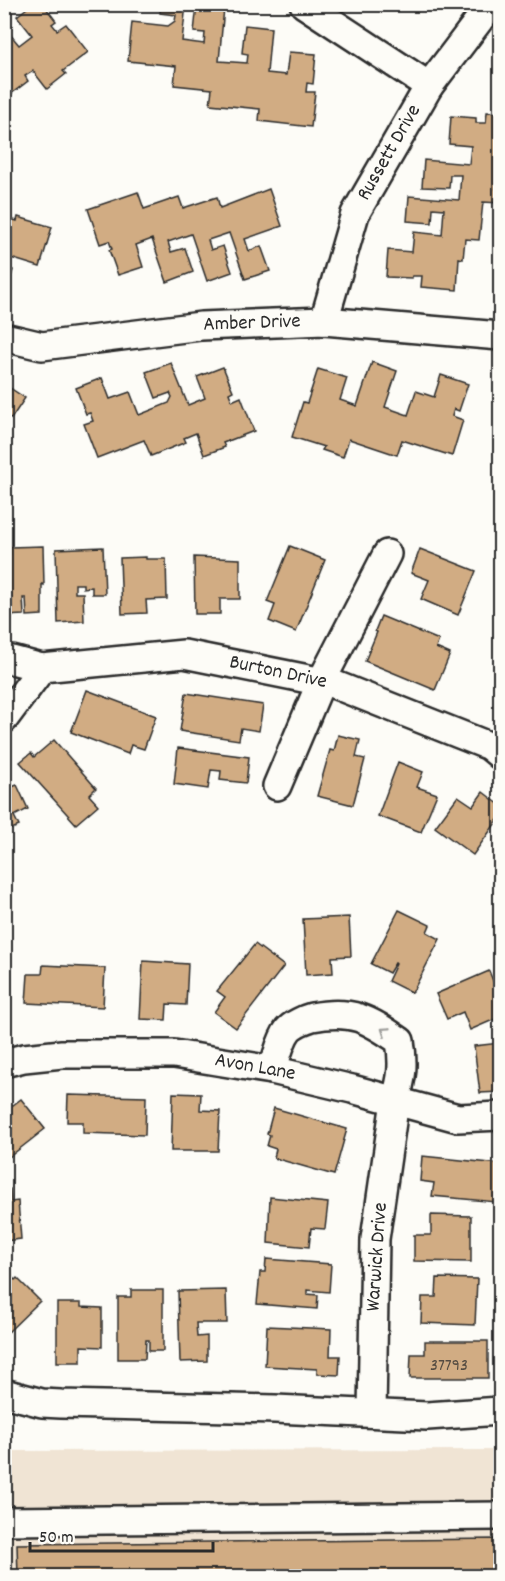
<svg xmlns="http://www.w3.org/2000/svg" width="505" height="1581" viewBox="0 0 505 1581" font-family="Dekko,sans-serif">
<style>
.built{fill:#f0e4d4}
.building{fill:#d1ac83;stroke:#2b2b2b;stroke-width:1.5}
.lines{fill:none;stroke-linecap:round;stroke-linejoin:round}
.minor-casing{stroke:#2b2b2b;stroke-width:32}
.minor{stroke:#fdfcf7;stroke-width:27}
.oneway{stroke:#9e9e9b}
.labels{text-anchor:middle;dominant-baseline:central;stroke-width:4.5;stroke-linejoin:round;paint-order:stroke}
.number-label{font-size:18px;fill:#544b41}
.street-label{font-size:21px;fill:#2b2b2b;stroke:#fdfcf7}
</style>
<rect width="100%" height="100%" fill="#fdfcf7"/>
<filter id="ink" filterUnits="userSpaceOnUse"><feTurbulence type="fractalNoise" baseFrequency=".0167" numOctaves="2"/><feDisplacementMap in="SourceGraphic" scale="12" xChannelSelector="R" yChannelSelector="G"/><feConvolveMatrix kernelMatrix="1 2 1 2 8 2 1 2 1" color-interpolation-filters="sRGB"/></filter>
<g filter="url(#ink)">
<path class="built" d="M500,1450V1576H5L4,1451Z"/>
<g class="building">
<path d="M32,4H43L56,21L52,24L57,30L66,24L88,52L63,71L66,74L47,89L33,71L25,76L28,81L7,97L4,94V27L19,45L32,35L17,16Z"/>
<path d="M161,4H186L182,41L204,44L205,33L194,32L197,5L224,8L219,61L247,63L248,54L242,53L245,25L271,28L267,73L286,75L289,52L316,54L313,84L307,83L306,92H315L311,127L259,121L260,109L210,104L212,89L174,85L176,66L128,61L132,22L168,26L175,21L176,15L160,13Z"/>
<path d="M487,112L500,113V169H498L496,189H500V203L483,202L479,240L465,239L463,259L459,258L457,290L421,287L422,276H412V278L386,277L388,250L412,252L414,232L442,235L444,209L433,208L432,223L407,221L409,196L459,200L461,175H450L449,188L422,187L424,160L469,164L471,146L449,144L451,116L476,118V123H486Z"/>
<path d="M269,189L282,226L245,239L249,251L261,246L270,271L245,279L229,233L208,240L211,250L223,246L232,272L207,281L191,234L168,242L171,252L185,248L193,272L167,282L152,239L136,245L143,267L118,275L109,250L112,249L109,241L100,244L88,209L138,192L144,209L179,197L183,208L217,197L220,208Z"/>
<path d="M4,197L9,199L4,213Z"/>
<path d="M4,217L17,221L18,217L52,227L40,267L4,256Z"/>
<path d="M4,268L13,270L6,294L4,293Z"/>
<path d="M372,362L397,371L385,407L408,415L416,391L434,397L441,375L468,384L459,411L454,409L452,416L463,420L452,456L402,440L397,455L349,439L343,457L322,450L324,447L292,437L303,402L307,403L318,369L347,378L340,400L357,406Z"/>
<path d="M171,363L188,405L205,398L197,377L223,367L233,391L229,393L232,401L241,397L254,431L223,443L225,447L204,455L196,433L184,438L186,442L151,456L144,440L97,458L84,424L93,421L90,413L86,414L76,388L102,378L110,399L130,392L139,415L169,403L172,397L170,393L156,398L146,372Z"/>
<path d="M4,384L25,398L11,419L8,416L4,421Z"/>
<path d="M4,427L10,431L4,439Z"/>
<path d="M43,546L44,585L42,584V615L27,616L26,598H23L24,615L4,616V555H10V547Z"/>
<path d="M290,546L325,560L296,632L269,621L275,605L267,602Z"/>
<path d="M103,547L105,594H92V587L83,588V584H75V593H83L84,621L58,623L56,549Z"/>
<path d="M420,549L476,571L458,615L421,599L429,580L411,573Z"/>
<path d="M146,557V559H166L167,599L146,600L147,613L122,614L120,558Z"/>
<path d="M194,557L240,559V599H220V614H195Z"/>
<path d="M381,616L439,640L436,648L450,654L435,690L365,661L377,632L375,631Z"/>
<path d="M87,690L156,716L144,749L131,745L128,754L71,732Z"/>
<path d="M186,693L263,705L259,731L241,728L239,740L180,731Z"/>
<path d="M338,735L360,740L356,757L365,759L353,805L317,796L330,750L334,751Z"/>
<path d="M54,740L96,788L89,795L98,805L76,824L20,762L31,753L34,757Z"/>
<path d="M178,748L249,757L246,783L220,780L221,771L211,770L208,789L174,784Z"/>
<path d="M398,762L423,772L417,787L437,794L421,832L378,816Z"/>
<path d="M17,785L28,809L14,816L19,826L4,832V790Z"/>
<path d="M483,792L500,805V817L473,855L435,827L458,796L473,806Z"/>
<path d="M399,910L430,925L427,932L440,939L412,993L388,981L396,964L395,963L389,973L371,964Z"/>
<path d="M349,917L351,956L332,957L333,973L306,975L303,919Z"/>
<path d="M255,944L284,966L236,1028L214,1012L225,997L217,991Z"/>
<path d="M143,961L188,964L186,1005L167,1004L166,1020L140,1019Z"/>
<path d="M43,965L105,968L103,1007L26,1003L28,974H42Z"/>
<path d="M489,971L500,998V1017L470,1030L463,1012L447,1019L436,994Z"/>
<path d="M4,1001L10,1012L4,1015Z"/>
<path d="M500,1043V1092L480,1093L474,1046Z"/>
<path d="M173,1093L201,1094L200,1110L220,1111L218,1151H171Z"/>
<path d="M68,1095L146,1097L145,1135L83,1133V1122H67Z"/>
<path d="M21,1099L45,1129L4,1161V1120L8,1125L10,1123L4,1116V1112Z"/>
<path d="M274,1108L347,1129L334,1175L274,1158L276,1149L267,1146L270,1135L267,1134Z"/>
<path d="M422,1156L500,1164L497,1202L432,1196L434,1183L420,1181Z"/>
<path d="M10,1189L11,1202L18,1201L21,1239L4,1241V1190Z"/>
<path d="M270,1197L328,1203L325,1229L311,1228L309,1247L268,1243Z"/>
<path d="M431,1215L471,1216V1262L414,1261V1235H431Z"/>
<path d="M266,1259L331,1264L329,1292L307,1290V1294L318,1295L317,1309L257,1304L260,1272H265Z"/>
<path d="M4,1270L15,1280L17,1278L40,1301L4,1336Z"/>
<path d="M437,1278L477,1279L475,1325L421,1323L422,1297H436Z"/>
<path d="M131,1290H163V1351H149V1340H146L145,1359H118V1297H131Z"/>
<path d="M226,1290L227,1323H196L197,1337L207,1336V1361L180,1362L178,1291Z"/>
<path d="M57,1303H81V1307L102,1308V1347L81,1346V1362H57Z"/>
<path d="M267,1326L331,1329L330,1356H340L339,1375L317,1374V1369L265,1366Z"/>
<path d="M425,1341H488V1378H410L411,1354H425Z"/>
<path d="M500,1539V1576H18L17,1544Z"/>
</g>
<g class="lines">
<defs>
<g id="minor">
<path d="M304,4L429,86"/>
<path d="M324,321L355,214L429,86L489,7L493,4"/>
<path d="M4,337L42,346L201,326L324,321L500,336"/>
<path d="M4,660H12L42,668L184,654L333,684L489,746L500,755"/>
<path d="M4,719L42,668"/>
<path d="M277,786L321,682L387,554"/>
<path d="M4,1063L24,1058L62,1054H174L272,1070L352,1089L458,1118L500,1116"/>
<path d="M272,1070C277,1058 280,1040 288,1030C293,1024 305,1019 312,1017C352,1009 368,1019 400,1041C404,1065 402,1079 395,1101L375,1239L372,1413"/>
<path d="M4,1393L42,1403L61,1404L275,1409L427,1416L500,1411"/>
<path d="M4,1521L500,1516"/>
</g>
</defs>
<use href="#minor" class="minor-casing"/>
<use href="#minor" class="minor"/>
</g>
<defs><path id="oneway-chevron" d="M-2-3.5L2.5 0L-2 3.5" fill="none" stroke-width="1.6" stroke-linecap="round" stroke-linejoin="round" transform="scale(1.5)"/></defs>
<use class="oneway" href="#oneway-chevron" transform="translate(385 1031) rotate(-146)"/>
</g>
<g class="labels">
<g class="number-label">
<text x="449" y="1366">37793</text>
</g>
<g class="street-label">
<text transform="translate(390 153) rotate(-60)">Russett Drive</text>
<text transform="translate(252 324) rotate(-2)">Amber Drive</text>
<text transform="translate(278 673) rotate(12)">Burton Drive</text>
<text transform="translate(255 1068) rotate(10)">Avon Lane</text>
<text transform="translate(378 1257) rotate(-86)">Warwick Drive</text>
</g>
</g>
<rect width="505" height="1581" fill="none" stroke="#fdfcf7" stroke-width="24"/>
<rect x="12" y="12" width="481" height="1557" fill="none" stroke="#2b2b2b" stroke-width="2" filter="url(#ink)"/>
<path d="M30 1542v9h183v-9" fill="none" stroke="#2b2b2b" stroke-width="3"/>
<text x="39" y="1542" font-size="18" fill="#2b2b2b" stroke="#fdfcf7" stroke-width="4.5" paint-order="stroke">50 m</text>
</svg>
